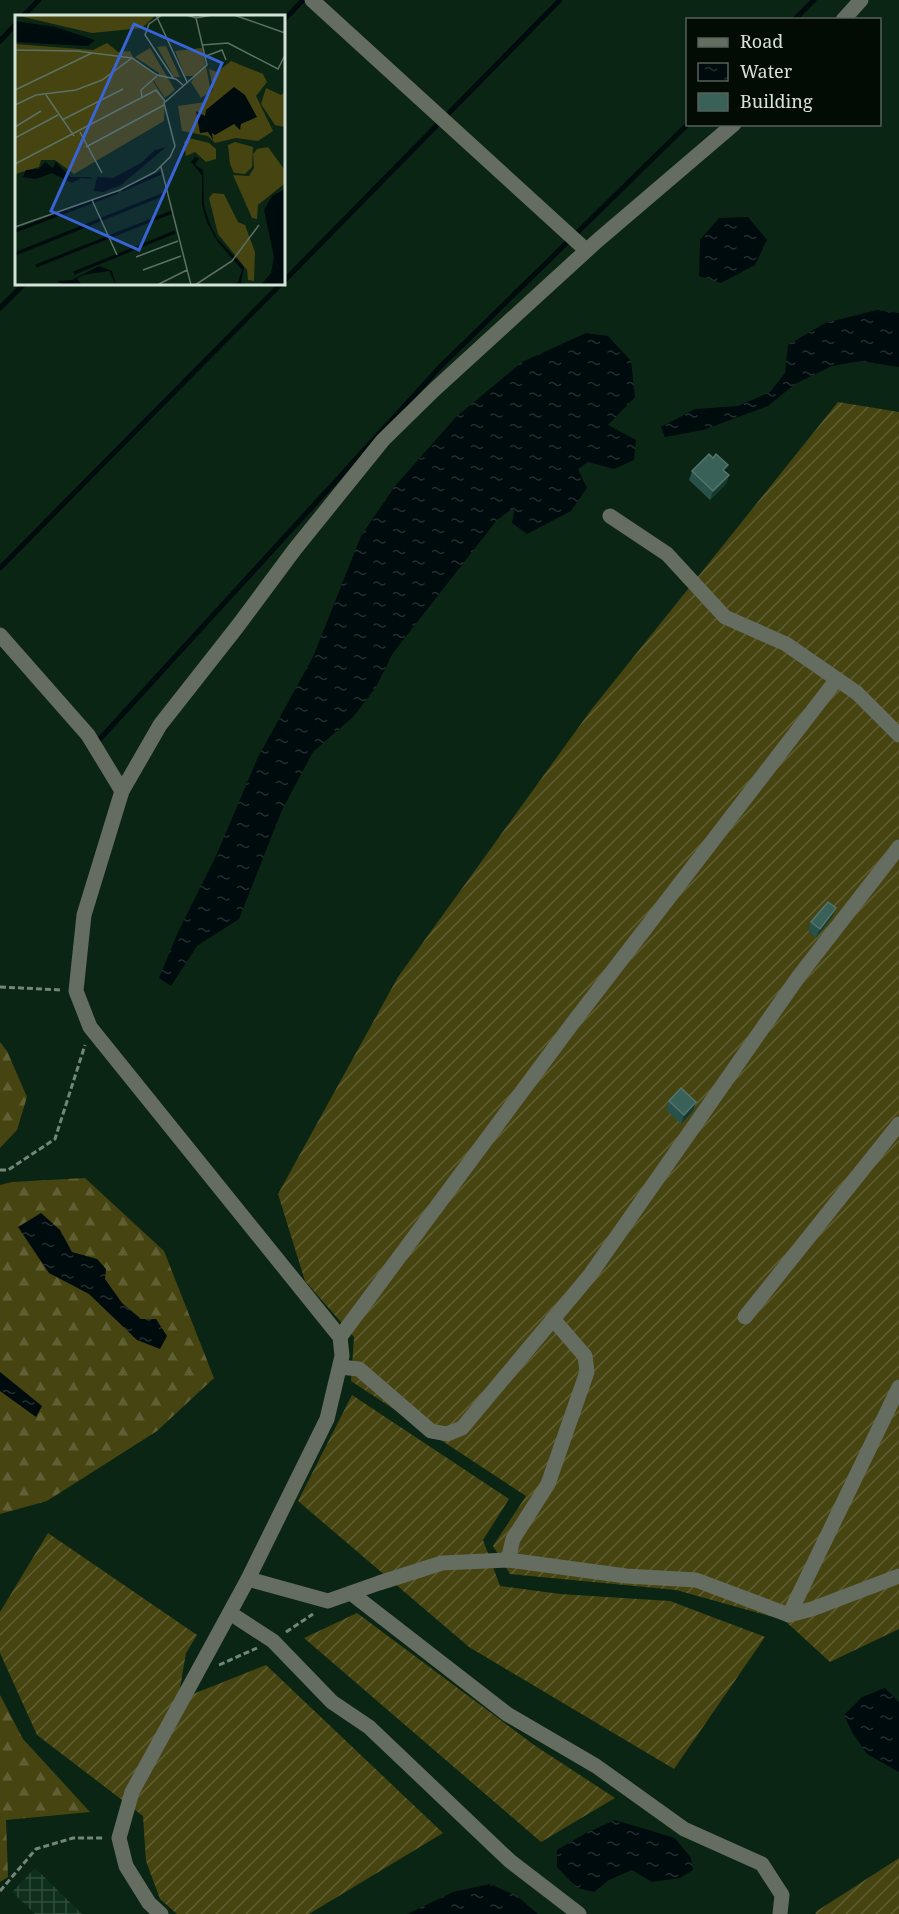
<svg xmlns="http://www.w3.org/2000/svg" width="899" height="1914" viewBox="0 0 899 1914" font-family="'Noto Serif',serif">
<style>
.industrial{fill:url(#industrial-grid)}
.forest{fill:url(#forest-firs)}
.garden{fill:url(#garden-furrows)}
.water{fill:url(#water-ripples)}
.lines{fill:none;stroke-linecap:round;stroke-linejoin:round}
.stream{stroke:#000b0d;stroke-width:5}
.path{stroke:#728679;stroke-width:3;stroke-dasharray:6 3;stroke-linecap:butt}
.minor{stroke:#656c60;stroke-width:15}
.wall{fill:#285149}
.shaded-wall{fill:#15392e}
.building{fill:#3a6158;stroke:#52756c;stroke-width:1.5}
.inset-river{fill:none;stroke:#000b0d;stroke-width:3}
.inset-road{fill:none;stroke:#5b7163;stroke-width:1.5}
.view{fill:#3864d8;fill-opacity:0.15;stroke:#3864d8;stroke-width:3}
.inset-edge{fill:none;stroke:#d4e3d8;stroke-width:3}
</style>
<defs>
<pattern id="industrial-grid" width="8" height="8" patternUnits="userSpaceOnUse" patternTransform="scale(1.5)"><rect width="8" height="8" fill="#0d2f1c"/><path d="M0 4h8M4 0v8" fill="none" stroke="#2f4d3c"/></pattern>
<pattern id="forest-firs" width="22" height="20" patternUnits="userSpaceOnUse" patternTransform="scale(1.5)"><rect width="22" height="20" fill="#464411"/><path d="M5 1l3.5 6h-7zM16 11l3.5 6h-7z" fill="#605f33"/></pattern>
<pattern id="garden-furrows" width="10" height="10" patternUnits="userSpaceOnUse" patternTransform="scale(1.5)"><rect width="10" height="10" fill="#464411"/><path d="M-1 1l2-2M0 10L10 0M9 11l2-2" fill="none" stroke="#605f33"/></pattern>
<pattern id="water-ripples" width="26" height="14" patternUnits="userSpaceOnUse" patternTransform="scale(1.5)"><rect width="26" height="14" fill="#000b0d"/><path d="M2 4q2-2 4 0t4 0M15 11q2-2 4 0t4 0" fill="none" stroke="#242e30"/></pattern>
</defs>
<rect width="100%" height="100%" fill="#0b2515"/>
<path class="industrial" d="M35,1868L82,1914H83H35L12,1892Z"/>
<g class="forest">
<path d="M0,1042L7,1051L27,1097L17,1130L0,1148Z"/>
<path d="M85,1178L164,1251L214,1378L157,1431L47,1501L0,1514V1185L12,1182Z"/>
<path d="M0,1695L23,1739L90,1812L6,1820L8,1877L0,1882Z"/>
</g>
<g class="garden">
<path d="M838,402L899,412V1629L830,1662L784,1620L676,1590L510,1574L493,1546L526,1496L351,1381L354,1337L305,1281L278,1194L398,977L591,710Z"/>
<path d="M352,1395L509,1499L483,1540L500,1586L560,1594L670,1601L765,1637L674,1769L469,1647L298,1501Z"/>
<path d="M48,1533L197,1635L186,1653L178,1700L266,1665L443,1833L309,1914H177L160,1899L146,1861L143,1816L37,1735L0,1653V1612Z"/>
<path d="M357,1613L534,1745L615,1798L541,1842L304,1638Z"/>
<path d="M899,1858V1914H815L817,1911Z"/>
</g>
<g class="water">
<path d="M748,217L767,240L755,265L721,283L699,276L700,240L719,218Z"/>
<path d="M877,310L899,313V367L861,361L832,366L795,384L768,406L703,430L665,437L661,427L695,409L738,406L770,392L785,373L788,345L825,323Z"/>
<path d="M586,333L608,336L631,361L635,397L608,425L636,440L634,460L614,469L588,462L578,469L587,488L571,511L527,534L512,523L515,507L497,520L393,653L376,687L354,716L313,752L282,810L239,919L197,946L171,986L159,978L178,932L216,856L258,757L313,657L361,536L395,486L456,417L522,362Z"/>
<path d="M41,1213L60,1230L72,1252L97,1259L106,1269L105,1279L122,1303L141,1319H156L167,1336L160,1349L137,1340L89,1294L49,1273L18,1227Z"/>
<path d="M0,1372L42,1406L36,1417L0,1391Z"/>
<path d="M885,1688L899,1702V1772L867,1754L852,1732L844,1715L862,1697Z"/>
<path d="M615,1820L675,1838L691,1858L693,1870L680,1878L652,1882L632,1870L609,1880L594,1892L577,1888L557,1867V1850L586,1833Z"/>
<path d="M490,1884L517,1896L538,1914H407L453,1892Z"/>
</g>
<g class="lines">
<g class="stream">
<path d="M23,16L39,0"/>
<path d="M284,20L303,0"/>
<path d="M794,20L814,0"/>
<path d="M0,41L16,24"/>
<path d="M284,281L560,0"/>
<path d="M0,308L24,284"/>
<path d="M0,568L281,284"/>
<path d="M99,740L441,366L688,124"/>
</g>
<g class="path">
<path d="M0,987L62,990"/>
<path d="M0,1170H8L55,1139L85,1045"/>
<path d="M286,1632L313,1614"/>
<path d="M219,1665L257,1648"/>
<path d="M0,1891L36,1849L73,1838H105"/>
</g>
<g class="minor">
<path d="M312,0L586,250"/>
<path d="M843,20L861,0"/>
<path d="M610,516L667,554L725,617L786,644L857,693L899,735"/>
<path d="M0,635L88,735L122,791"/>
<path d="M745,1317L899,1124"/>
<path d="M340,1337L572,1024L837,679"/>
<path d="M340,1367L359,1369L431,1431L447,1434L462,1428L590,1275L799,976L899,847"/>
<path d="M508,1560L513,1539L548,1484L587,1372L585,1356L553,1319"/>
<path d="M248,1579L328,1601L379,1583L442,1563L508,1560L626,1576L696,1580L789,1615L812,1609L899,1576"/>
<path d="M351,1593L507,1714L596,1766L684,1829L762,1864L782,1895L780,1914"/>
<path d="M230,1613L273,1641L332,1702L369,1727L510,1861L579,1914"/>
<path d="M789,1615L899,1387"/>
<path d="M161,1914L149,1903L126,1866L119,1838L132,1792L248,1579L327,1419L342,1356L340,1337L90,1027L76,991L84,915L122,791L160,725L237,627L295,549L383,440L434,390L597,241L734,124"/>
</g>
</g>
<g class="wall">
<path d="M692,471L725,472L729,475L726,484L710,500L689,480Z"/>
<path d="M832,917L816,938L808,931L811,922Z"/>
<path d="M669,1101L696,1102L693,1111L681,1124L666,1110Z"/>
</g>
<g class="shaded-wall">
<path d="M729,475L726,484L710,500L713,491Z"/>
<path d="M836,908L832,917L816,938L820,929Z"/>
<path d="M696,1102L693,1111L681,1124L684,1115Z"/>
</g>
<g class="building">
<path d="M709,454L713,458L716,454L728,465L723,470L729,475L713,491L692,471Z"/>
<path d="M828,902L836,908L820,929L811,922Z"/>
<path d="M681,1088L696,1102L684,1115L669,1101Z"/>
</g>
<g transform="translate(15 15)">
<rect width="270" height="270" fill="#0b2515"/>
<path d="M216,46L248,59L252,67L241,81L258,116L243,126L221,123L200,128L193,121L167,116L163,91L190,87L198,74L194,54L202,57ZM174,123L194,128L201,134V144L191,147L180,137L171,141L169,127ZM253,132L269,154V169L243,190L242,204L237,203L218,160L234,161L239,153L238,139L242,134Z" fill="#464411"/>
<path d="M251,73L266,80L270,77V112L260,110L246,89Z" fill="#464411"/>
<path d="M0,0H140V1L127,13L77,18ZM92,28L103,37L115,36L118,42L143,62L144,58L120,42L135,33L160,75L150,83L139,66L144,62L138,66L150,85L149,106L59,159L40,145H26L24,152L0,159V29L78,35ZM151,31L165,62H159L142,32ZM187,33L196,76L186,83L176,67L180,61H170L160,36ZM220,127L238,132L237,152L230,159L219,158L215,149L213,130ZM198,178L209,179L223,207L230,210L240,237L239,266L233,265L232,255L203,219L194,183Z" fill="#464411"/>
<path d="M0,6L40,12L80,25L73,31L0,27ZM219,72L230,80L242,102L226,109L225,115L219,109L200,120L197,118L198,125L193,117L185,118L181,96L190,101L191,95ZM151,132L106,170L88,177L79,176L82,162L98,163L126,148L140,135ZM180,142L184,143L180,150L188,155L189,191L195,209L202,223L229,252L226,268L238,270H216L223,267L227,255L203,227L192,208L187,190V160L176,147ZM30,147L38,153L41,147L55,162H74L78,164L66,163L57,168L37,158L21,164L8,162L11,155L24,154ZM270,174V270H246L256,258L259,242L249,195L257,181ZM84,251L97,256L101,270L94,256L68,260L62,264L67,270H49L42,266L57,265Z" fill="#000b0d"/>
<path class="inset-river" d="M107,175L146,158M0,216L103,177M0,239L152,178M21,251L157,197M59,258L160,217"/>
<path class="inset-road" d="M141,0L172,67M147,0L134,9L130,20L159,64M171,0L181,3L197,0M219,0L270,18M187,30L213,28L263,54L270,40M0,35L62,36L117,43L142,60L161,64L168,70M191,41L207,35L211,45M0,75L77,38M31,80L59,121M127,82L126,75L142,61M0,90L21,80L61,75L87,65L117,43M47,105L108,74M0,112L26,96M65,117L87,158M0,123L43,100M71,132L149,90M0,149L141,75L150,86M146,152L176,270M77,185L102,240M0,212L105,175L140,157L155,142L160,131L149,88L192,50L181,3M121,242L163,226M128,255L166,241M142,270L172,255M180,270L217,246L244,210"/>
<path class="view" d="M119,9L207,48L124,235L36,196Z"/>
<rect width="270" height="270" class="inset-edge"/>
</g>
<rect x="686" y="18" width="195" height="108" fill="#030b05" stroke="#576159" stroke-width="1.5"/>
<rect x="698" y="38" width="30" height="9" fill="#656c60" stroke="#576159" stroke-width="1.5"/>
<text x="740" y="48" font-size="18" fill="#d4e3d8">Road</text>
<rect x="698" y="63" width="30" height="18" fill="url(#water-ripples)" stroke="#576159" stroke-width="1.5"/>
<text x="740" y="78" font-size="18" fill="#d4e3d8">Water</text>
<rect x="698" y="93" width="30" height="18" fill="#3a6158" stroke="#576159" stroke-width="1.5"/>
<text x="740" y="108" font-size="18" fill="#d4e3d8">Building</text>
</svg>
